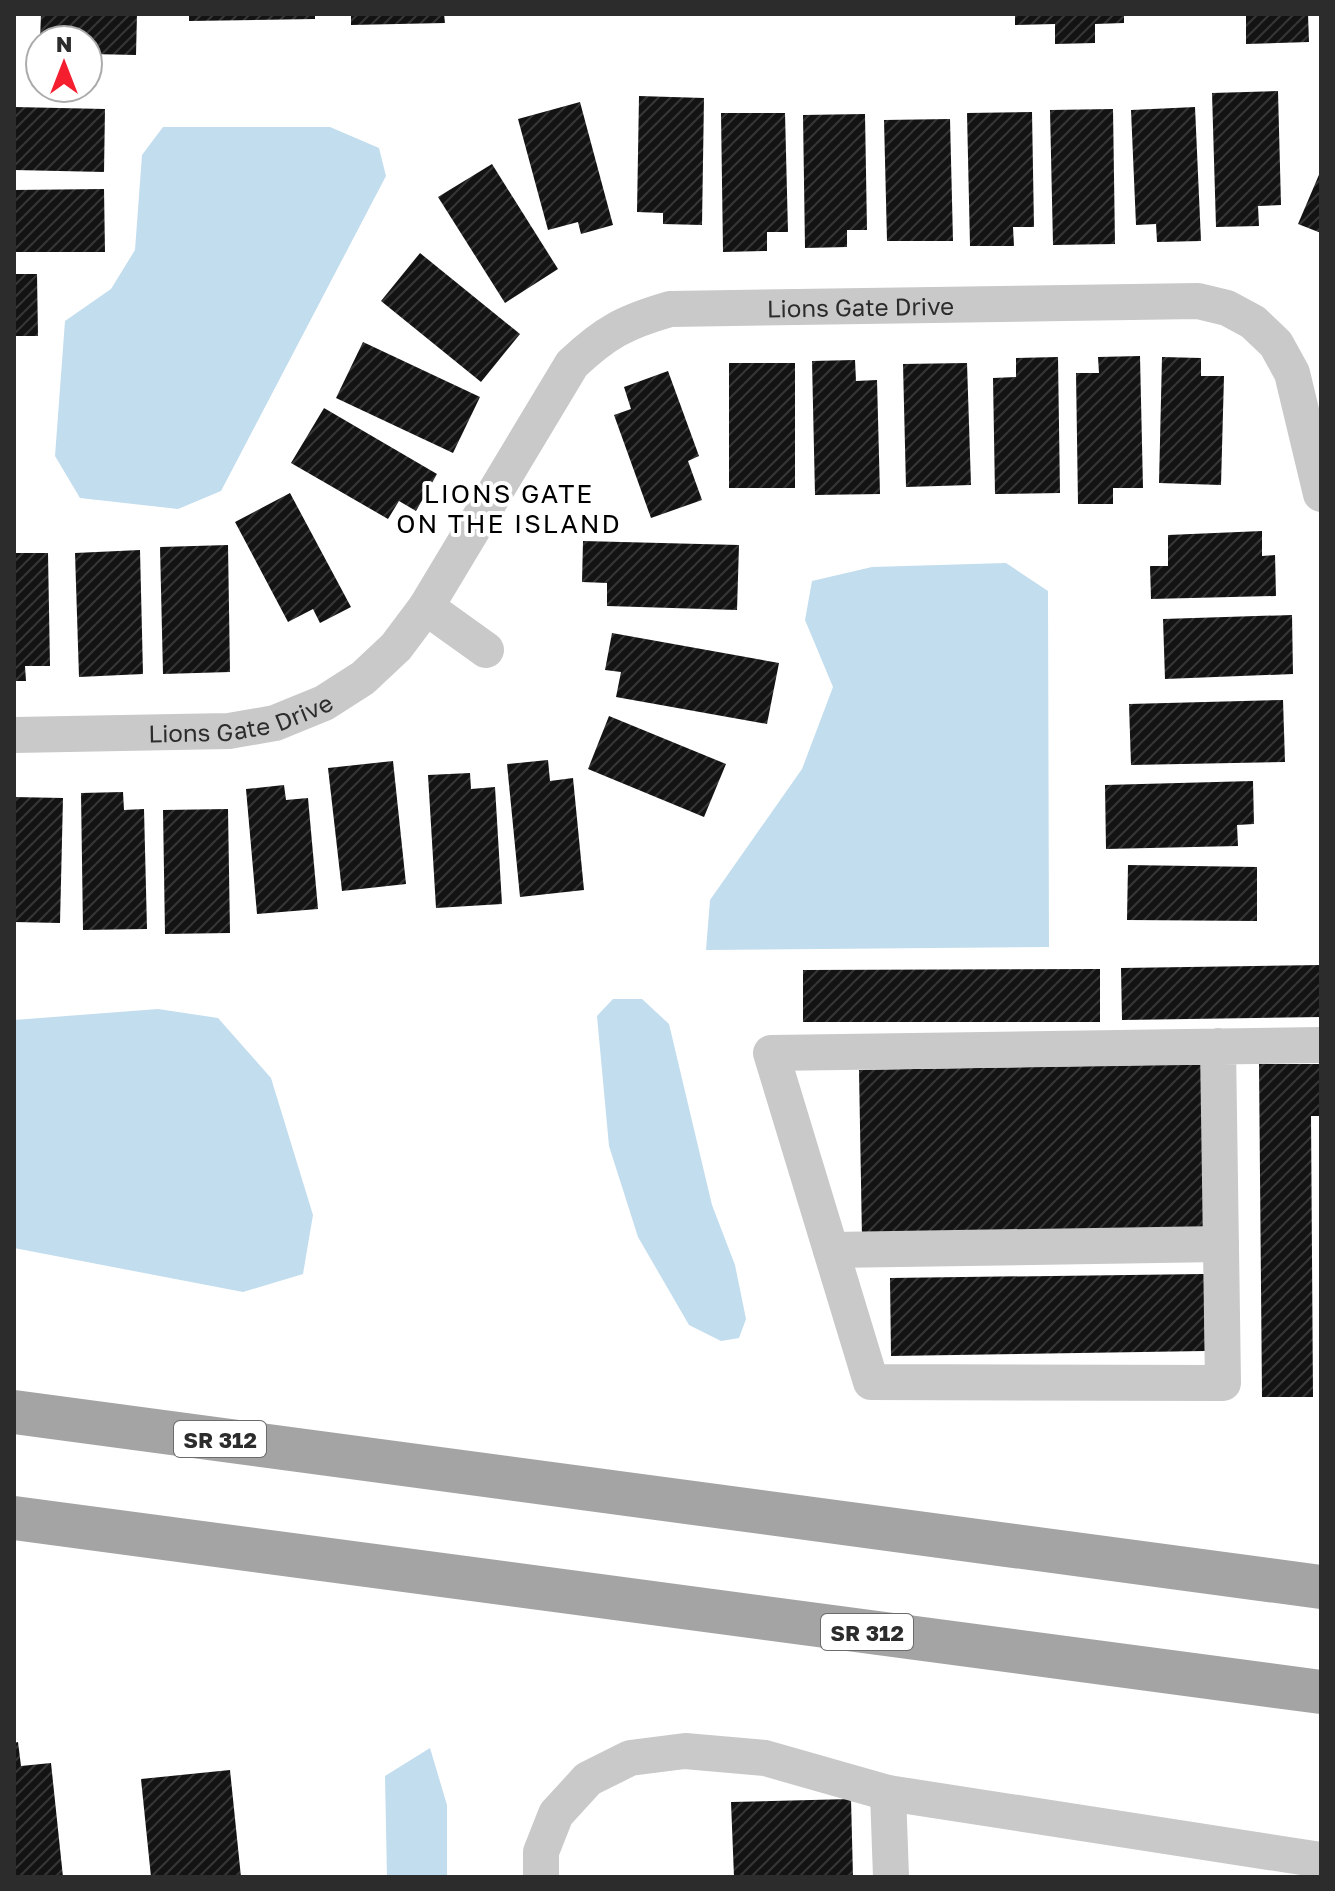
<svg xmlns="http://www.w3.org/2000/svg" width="1335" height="1891" viewBox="0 0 1335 1891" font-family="'Golos Text',sans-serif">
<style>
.water{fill:#c2ddee}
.building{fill:url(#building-hatch)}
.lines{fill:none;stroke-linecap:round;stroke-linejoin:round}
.minor{stroke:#c9c9c9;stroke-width:36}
.major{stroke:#a4a4a4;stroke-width:44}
.labels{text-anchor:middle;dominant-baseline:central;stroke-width:8;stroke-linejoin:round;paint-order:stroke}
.shield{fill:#fff;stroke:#6b6b6b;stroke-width:2}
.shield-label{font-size:22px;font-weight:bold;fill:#2c2c2c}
.street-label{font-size:24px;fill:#2c2c2c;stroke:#fff}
.neighbourhood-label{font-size:26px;letter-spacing:2px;fill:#000;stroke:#fff}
</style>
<defs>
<pattern id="building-hatch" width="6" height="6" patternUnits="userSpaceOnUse" patternTransform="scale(2)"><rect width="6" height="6" fill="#131313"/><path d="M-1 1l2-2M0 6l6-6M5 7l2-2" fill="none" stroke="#363636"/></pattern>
</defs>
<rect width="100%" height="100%" fill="#fff"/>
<g class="water">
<path d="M163,127H330L379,148L386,176L221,491L178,509L80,498L55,456L65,321L111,289L135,250L142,155Z"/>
<path d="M1006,563L1048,591L1049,947L706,950L710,900L802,769L833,687L805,620L812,581L872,567Z"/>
<path d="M613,999H642L669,1024L712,1205L735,1265L746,1319L739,1338L721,1341L689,1325L638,1237L609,1146L597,1016Z"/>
<path d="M158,1009L218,1018L271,1078L313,1215L303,1274L243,1292L14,1248V1020Z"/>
<path d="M430,1748L447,1805V1877H387L385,1776Z"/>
</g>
<g class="building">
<path d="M41,14H137L136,55L90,54L88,40H40Z"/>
<path d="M189,14H315V19L189,21Z"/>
<path d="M351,14H444L445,23L351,25Z"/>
<path d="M1015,14H1124V23L1095,24V43L1055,44V24L1015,25Z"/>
<path d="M1246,14H1308L1309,42L1246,44Z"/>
<path d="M1278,91L1281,205L1258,206L1259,226L1216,227L1212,93Z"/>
<path d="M639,96L704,98L702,225L663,224V213L637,212Z"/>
<path d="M580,102L613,225L581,234L578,222L548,230L518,119Z"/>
<path d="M14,107L105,109L104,172L14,170Z"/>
<path d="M1195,107L1201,241L1157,242L1156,224L1136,225L1131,110Z"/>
<path d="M1113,109L1115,244L1053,245L1050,110Z"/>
<path d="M1032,112L1034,227H1013L1014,246H970L967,113Z"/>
<path d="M721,113H785L788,232H767V251L723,252Z"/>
<path d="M865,114L867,230H847V247L805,248L803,115Z"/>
<path d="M950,119L953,241H887L884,120Z"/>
<path d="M492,164L558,269L505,303L438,197Z"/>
<path d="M1321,170V233L1298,224Z"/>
<path d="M104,189L105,252H14V190Z"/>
<path d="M420,253L520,334L481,382L381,301Z"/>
<path d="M14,274H37L38,336H14Z"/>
<path d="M363,342L480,397L453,453L336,398Z"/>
<path d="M1140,356L1143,488H1113V504H1078L1076,373H1099L1098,357Z"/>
<path d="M1058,357L1060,493L995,494L993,378L1016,377V358Z"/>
<path d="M1162,357L1201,358V376H1224L1221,485L1159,483Z"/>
<path d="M855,360L856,381L877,380L880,494L815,495L812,361Z"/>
<rect x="729" y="363" width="66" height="125"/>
<path d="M967,363L971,485L906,487L903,364Z"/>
<path d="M668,371L699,456L688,461L702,500L651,518L614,415L631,409L624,387Z"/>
<path d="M324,408L437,474L416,511L399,501L388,519L291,463Z"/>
<path d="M290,493L351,607L320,623L313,609L288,622L235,522Z"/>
<path d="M1262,531V556L1275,555L1276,596L1151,599L1150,566H1168V535Z"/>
<path d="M583,541L739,545L737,610L607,606V583L582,582Z"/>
<path d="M228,545L230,672L163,674L160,547Z"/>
<path d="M140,550L143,674L79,677L75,553Z"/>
<path d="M14,553H48L50,666H25L26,681H14Z"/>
<path d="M1292,615L1293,674L1165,679L1163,619Z"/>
<path d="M612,633L779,663L767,724L616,697L621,672L605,670Z"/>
<path d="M1283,700L1285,762L1131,765L1129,704Z"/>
<path d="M609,716L726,764L704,817L588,769Z"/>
<path d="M548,760L550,781L573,778L584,890L520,897L507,764Z"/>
<path d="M393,761L406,884L342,891L328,768Z"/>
<path d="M470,773L471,789L495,787L502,904L436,908L428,775Z"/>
<path d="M1253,781L1254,824L1237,825L1238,846L1106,849L1105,785Z"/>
<path d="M284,785L286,800L308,798L318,909L257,914L246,789Z"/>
<path d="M123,792L124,810L144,809L147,929L83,930L81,793Z"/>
<path d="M14,797L63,798L60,923L14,922Z"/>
<path d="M228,809L230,933L165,934L163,810Z"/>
<path d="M1128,865L1257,867V921L1127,920Z"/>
<path d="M1321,965V1017L1122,1020L1121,968Z"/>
<path d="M1100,969V1022H803V970Z"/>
<path d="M1208,1064L1211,1233L862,1239L859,1070Z"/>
<path d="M1259,1064H1321V1116H1311L1313,1397H1262Z"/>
<path d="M1204,1274L1205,1351L891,1356L890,1278Z"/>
<path d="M18,1742L21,1766L51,1763L63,1877H14V1743Z"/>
<path d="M230,1770L241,1877H151L141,1779Z"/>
<path d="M851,1799L853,1877H734L731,1802Z"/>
</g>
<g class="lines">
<g class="minor">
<path d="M426,607L486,650"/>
<path id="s1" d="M14,735L229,731L275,723L324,703L363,678L396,647L426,607L572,364C606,332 625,322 670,309L1198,301L1227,308L1253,322L1276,344L1292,373L1321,494"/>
<path d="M1218,1046L1223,1383L871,1382L771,1053L1321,1045"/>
<path d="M831,1250L1221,1244"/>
<path d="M888,1793L891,1877"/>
<path d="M541,1877V1852L556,1814L588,1779L630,1758L685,1751L765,1758L888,1793L1321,1860"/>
</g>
<g class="major">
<path d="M14,1412L1321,1587"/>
<path d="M14,1518L1321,1692"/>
</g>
</g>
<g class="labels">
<g class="shield">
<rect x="174" y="1421" width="92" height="36" rx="6"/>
<rect x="821" y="1614" width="92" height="36" rx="6"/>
</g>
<g class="shield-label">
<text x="220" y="1439">SR 312</text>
<text x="867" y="1632">SR 312</text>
</g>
<g class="street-label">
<text stroke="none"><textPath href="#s1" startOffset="1044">Lions Gate Drive</textPath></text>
<text stroke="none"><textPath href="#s1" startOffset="228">Lions Gate Drive</textPath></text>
</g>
<g class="neighbourhood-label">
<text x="509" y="493">LIONS GATE<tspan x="509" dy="30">ON THE ISLAND</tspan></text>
</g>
</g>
<rect width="1335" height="1891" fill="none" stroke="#2c2c2c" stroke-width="32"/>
<g transform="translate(64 64)"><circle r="38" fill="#ffffff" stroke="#ababab" stroke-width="2"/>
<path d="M0-6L14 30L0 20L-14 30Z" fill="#f41e2e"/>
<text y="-12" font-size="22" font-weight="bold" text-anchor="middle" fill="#2c2c2c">N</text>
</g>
</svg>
